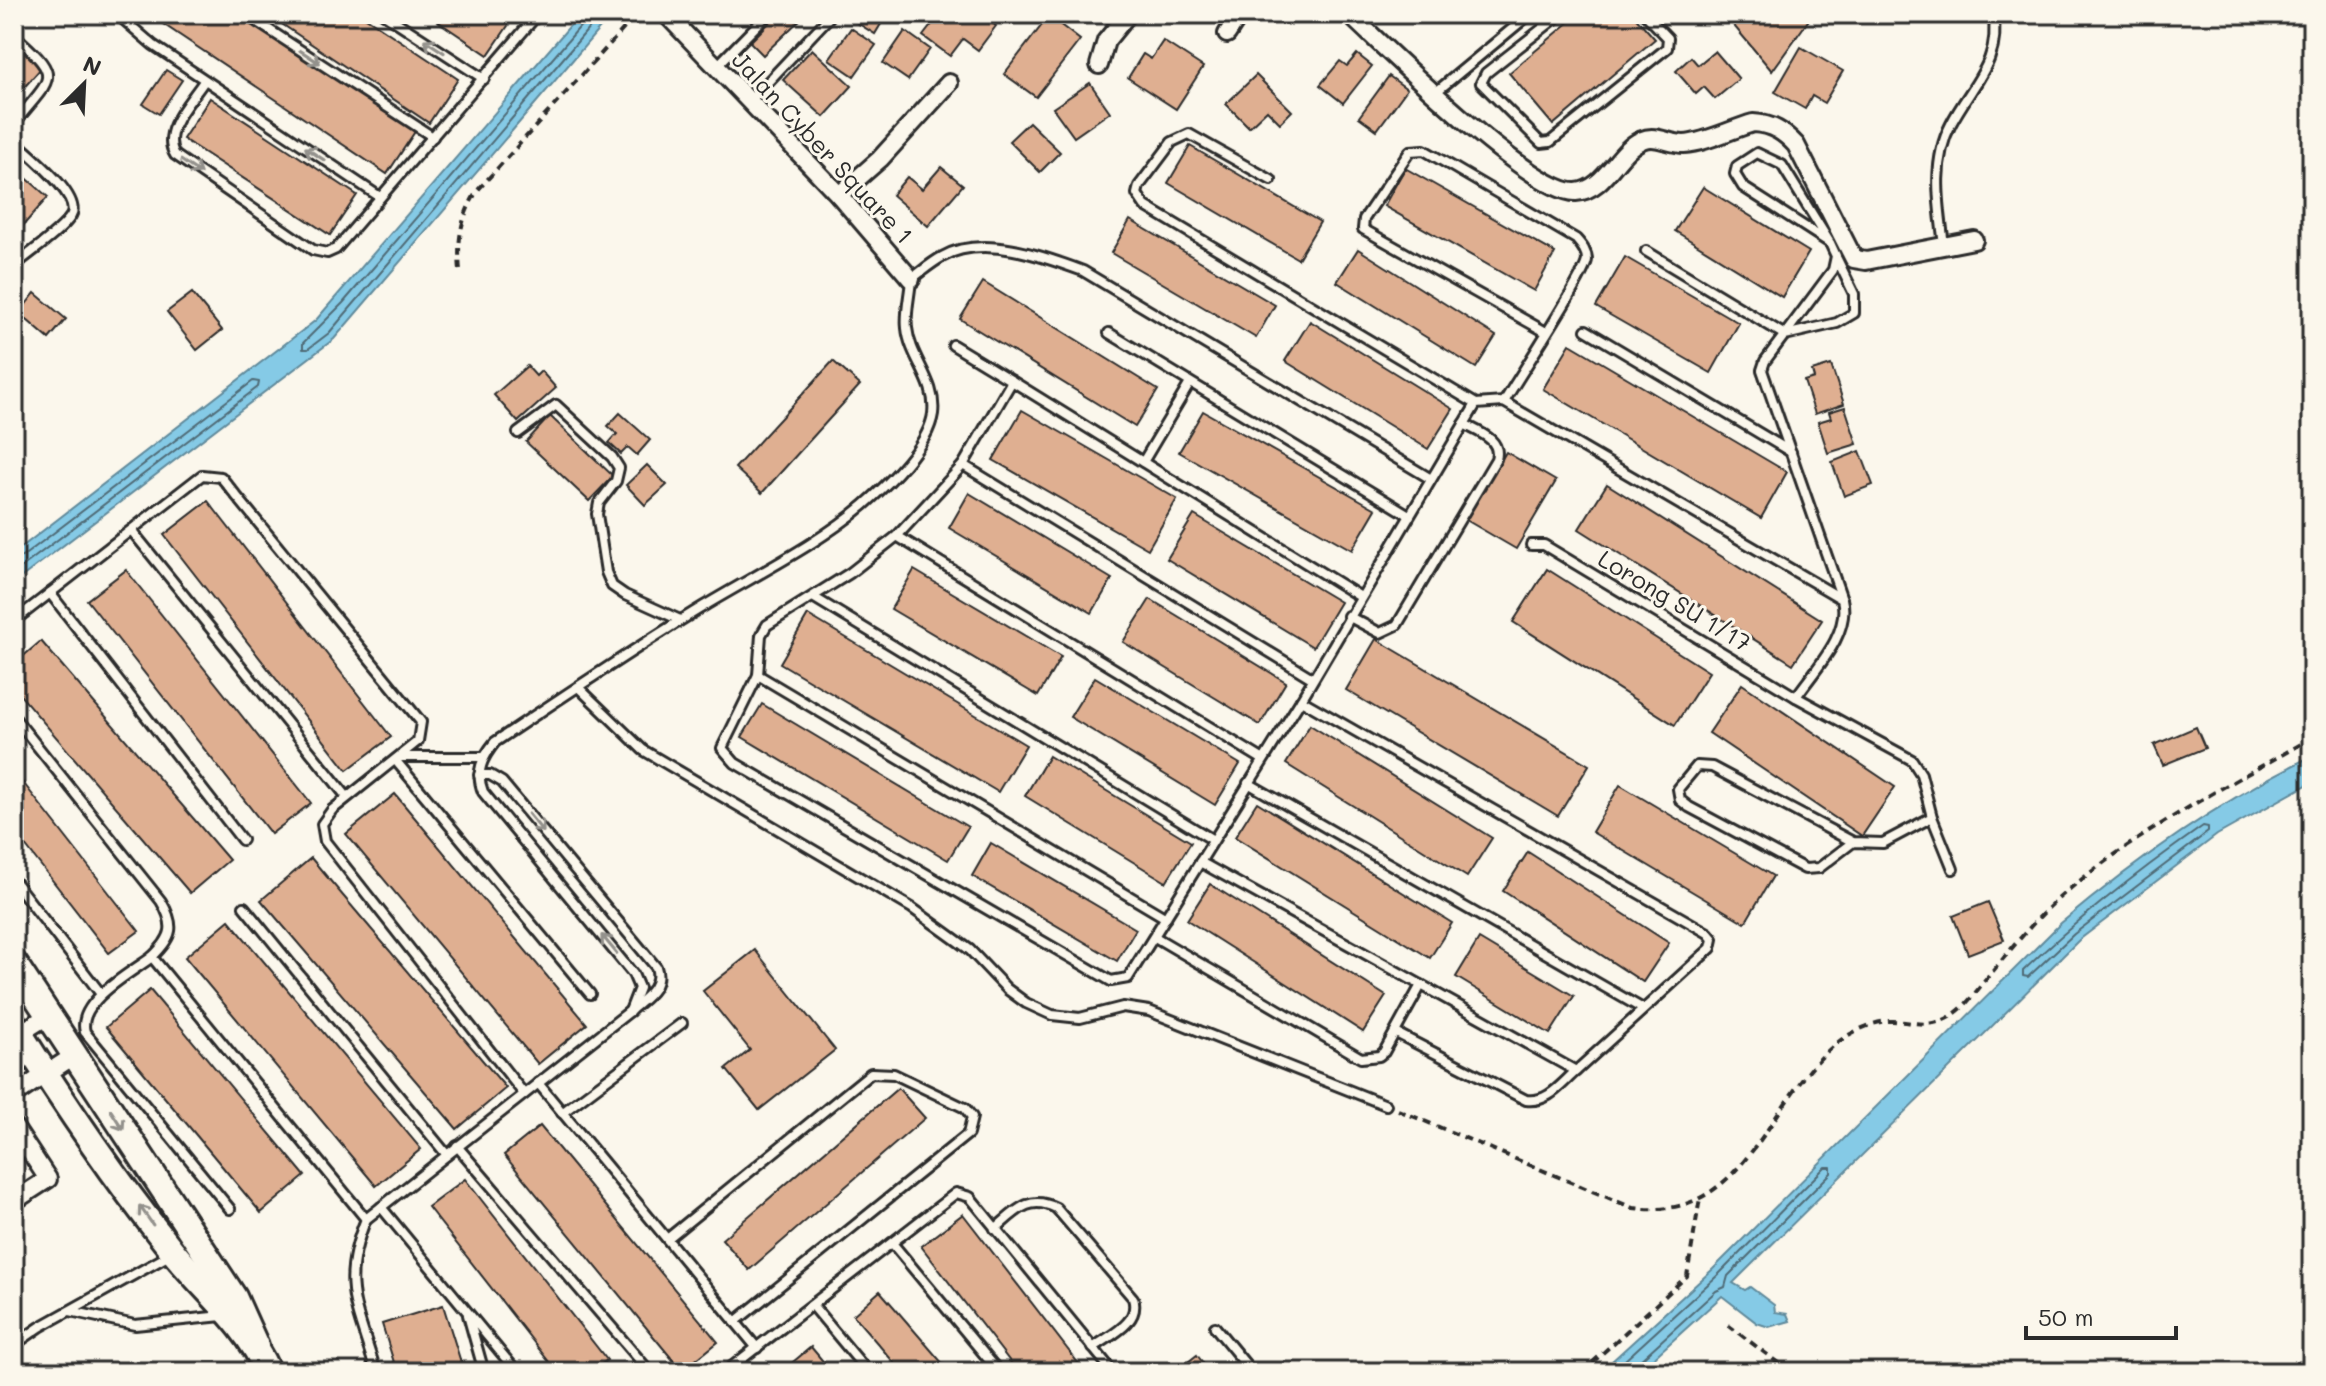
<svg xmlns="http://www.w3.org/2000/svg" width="2326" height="1386" viewBox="0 0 2326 1386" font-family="Mali,sans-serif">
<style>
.water{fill:#85cae6;stroke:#618a9b;stroke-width:2}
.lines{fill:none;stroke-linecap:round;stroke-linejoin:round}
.shore{stroke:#4f6b76;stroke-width:2}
.building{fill:#dfaf91;stroke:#2b2b2b;stroke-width:2}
.lane-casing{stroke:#2b2b2b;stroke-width:14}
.street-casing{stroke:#2b2b2b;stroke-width:22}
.secondary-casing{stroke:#2b2b2b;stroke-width:30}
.path{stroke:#2b2b2b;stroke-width:4;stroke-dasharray:8 6;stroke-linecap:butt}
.lane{stroke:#fbf7ec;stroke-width:8}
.street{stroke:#fbf7ec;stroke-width:16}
.secondary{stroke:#fbf7ec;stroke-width:24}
.oneway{stroke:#93918c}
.labels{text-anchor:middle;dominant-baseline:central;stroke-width:6;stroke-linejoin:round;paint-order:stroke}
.street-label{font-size:24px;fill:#2b2b2b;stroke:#fbf7ec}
</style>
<rect width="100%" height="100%" fill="#fbf7ec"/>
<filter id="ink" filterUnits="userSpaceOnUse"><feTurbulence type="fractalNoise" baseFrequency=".0125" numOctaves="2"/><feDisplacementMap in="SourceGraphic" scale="16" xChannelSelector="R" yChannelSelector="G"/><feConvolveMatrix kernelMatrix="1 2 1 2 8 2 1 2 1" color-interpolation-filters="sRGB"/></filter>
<g filter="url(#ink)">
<g class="water">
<path d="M580,14H612L334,339L14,583V553L316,320Z"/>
<path d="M2312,756V782L2217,835L2079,940L1733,1283L1745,1290L1750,1287L1774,1305L1775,1312L1787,1314L1790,1321L1769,1327L1757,1323L1722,1296L1638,1372H1600L1713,1269L2061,923C2139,858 2221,800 2312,756Z"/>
</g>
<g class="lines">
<g class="shore">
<path d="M585,14L583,23L343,303L303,343V349H308L329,333L601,14"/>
<path d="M14,558L22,557L253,381L259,382L258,387L14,573"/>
<path d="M2203,826L2208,827V832L2074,934L2028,977L2023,976V971C2079,917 2139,871 2203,826Z"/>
<path d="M1612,1372L1718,1275L1825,1167H1831V1173L1728,1276L1725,1287L1716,1291L1637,1363L1634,1372"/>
</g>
</g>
<g class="building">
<path d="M170,14H242L416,130L387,174L163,24Z"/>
<path d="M267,14H360L458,79L429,123Z"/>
<path d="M427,14H516L488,55Z"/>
<path d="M778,14H806L763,55L750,42Z"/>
<path d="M843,14H887L875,34Z"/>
<path d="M940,14H981L996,26L978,50L963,39L950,56L923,36Z"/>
<path d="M1579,14H1633L1655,39L1553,125L1509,73Z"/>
<path d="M1724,14H1813L1772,71Z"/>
<path d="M1049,16L1080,40L1036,97L1004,74Z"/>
<path d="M851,28L876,45L854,76L829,59Z"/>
<path d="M905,31L930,49L908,80L883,63Z"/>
<path d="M1163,41L1203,67L1176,109L1128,78L1143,54L1151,59Z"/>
<path d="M14,42L42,67L14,99Z"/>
<path d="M1801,47L1843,71L1824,103L1812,96L1805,109L1775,92Z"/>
<path d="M812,49L852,86L824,117L783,80Z"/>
<path d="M1715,51L1739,79L1715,99L1704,87L1696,94L1676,71L1691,57L1698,65Z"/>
<path d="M1357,54L1372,66L1343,103L1320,85L1340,61L1347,66Z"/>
<path d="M166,70L182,80L159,114L143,104Z"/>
<path d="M1256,75L1292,111L1280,123L1267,110L1249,127L1226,104Z"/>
<path d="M1389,76L1407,89L1377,130L1359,117Z"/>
<path d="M1090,83L1110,112L1074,137L1053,108Z"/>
<path d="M210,98L357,195L330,235L183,139Z"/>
<path d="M1029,122L1060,152L1040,172L1009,141Z"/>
<path d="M1190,146L1320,222L1298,259L1168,183Z"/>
<path d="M14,167L48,197L14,236Z"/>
<path d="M941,167L963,185L928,226L892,195L907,177L922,189Z"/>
<path d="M1405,168L1555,253L1534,291L1384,206Z"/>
<path d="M1703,187L1809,252L1782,297L1675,231Z"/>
<path d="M1130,220L1275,305L1256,338L1111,253Z"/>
<path d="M1358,249L1496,336L1476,368L1337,282Z"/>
<path d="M1625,257L1739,323L1711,373L1596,307Z"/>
<path d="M983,282L1158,390L1135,427L960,319Z"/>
<path d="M35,293L66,319L49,339L19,313Z"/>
<path d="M192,293L222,330L197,350L167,312Z"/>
<path d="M1310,321L1453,409L1428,449L1285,361Z"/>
<path d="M1570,344L1787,472L1761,518L1543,389Z"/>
<path d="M833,361L860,385L762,493L735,468Z"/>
<path d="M1831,365L1844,404L1815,414L1804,381L1814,378L1812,371Z"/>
<path d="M527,366L536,376L541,371L556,388L518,422L494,395Z"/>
<path d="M1845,407L1857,444L1828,453L1818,422L1831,418L1829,412Z"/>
<path d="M1022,410L1177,499L1148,549L993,460Z"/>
<path d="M1203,411L1376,509L1352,550L1179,452Z"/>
<path d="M620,413L650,440L637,455L628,447L621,454L609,443L617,434L608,426Z"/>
<path d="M550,416L613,476L589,501L526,442Z"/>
<path d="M1860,451L1873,485L1844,496L1832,462Z"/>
<path d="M1506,452L1556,481L1516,549L1466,520Z"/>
<path d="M647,465L667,485L645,505L626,485Z"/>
<path d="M1607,484L1822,620L1793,664L1579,529Z"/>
<path d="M969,493L1112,579L1092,613L949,528Z"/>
<path d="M208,501L391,737L347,770L164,535Z"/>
<path d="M1194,515L1340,602L1313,647L1167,559Z"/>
<path d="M1547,569L1709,672L1675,725L1513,622Z"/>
<path d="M126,570L311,803L271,834L87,600Z"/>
<path d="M914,570L1061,657L1038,696L891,609Z"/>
<path d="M1150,599L1286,682L1260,725L1123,642Z"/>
<path d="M808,615L1026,745L998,792L780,663Z"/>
<path d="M1376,639L1589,765L1558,816L1346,690Z"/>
<path d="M41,641L229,860L190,893L14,688V664Z"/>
<path d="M1095,677L1240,764L1215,805L1070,717Z"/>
<path d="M1742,684L1895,787L1862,836L1709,733Z"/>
<path d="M762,704L968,827L948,860L742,737Z"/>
<path d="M1310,725L1492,838L1467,877L1286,764Z"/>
<path d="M2196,727L2205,748L2163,765L2154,745Z"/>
<path d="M1049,756L1191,842L1166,882L1025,796Z"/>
<path d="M14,771L139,931L109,953L14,831Z"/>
<path d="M1620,785L1773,876L1745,923L1592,832Z"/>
<path d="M395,794L587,1024L538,1064L346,834Z"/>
<path d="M1257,802L1452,923L1430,958L1235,837Z"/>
<path d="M991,843L1136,929L1117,961L972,876Z"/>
<path d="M1528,852L1669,943L1643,982L1503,891Z"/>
<path d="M311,858L506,1088L457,1129L261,900Z"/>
<path d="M1210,884L1386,996L1363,1032L1187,920Z"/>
<path d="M1988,902L2004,940L1968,954L1953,916Z"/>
<path d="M229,920L421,1149L376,1186L185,957Z"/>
<path d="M1479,939L1574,996L1550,1034L1456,977Z"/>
<path d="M755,950L835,1050L759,1110L726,1069L750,1050L703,991Z"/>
<path d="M150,990L305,1176L261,1213L106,1027Z"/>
<path d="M898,1088L925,1118L749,1270L722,1239Z"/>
<path d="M540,1126L718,1342L682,1371L504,1155Z"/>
<path d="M465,1179L607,1360L591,1372H557L428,1207Z"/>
<path d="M963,1214L1085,1372H1018L921,1246Z"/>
<path d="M880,1291L950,1372H902L853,1315Z"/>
<path d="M443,1305L464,1372H397L382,1324Z"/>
<path d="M811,1347L832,1372H781Z"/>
<path d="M1197,1355L1210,1372H1175Z"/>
</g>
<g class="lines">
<defs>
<g id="lane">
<path d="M117,14L153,45L380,197"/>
<path d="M245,14L433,137"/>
<path d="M384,14L484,79"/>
<path d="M1561,14L1486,73L1481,83L1541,143L1550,142L1667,48L1668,38L1645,14"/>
<path d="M14,35C64,79 52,76 14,124"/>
<path d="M717,66L764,18"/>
<path d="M204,81C191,101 160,131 175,155L313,250L327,253L336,249L538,14"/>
<path d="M1436,92L1530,14"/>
<path d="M749,102L832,14"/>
<path d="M14,140C28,154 83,196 71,216C61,232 29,253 14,266"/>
<path d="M1271,180L1189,134L1172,142L1139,186L1137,194L1145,206L1476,404"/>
<path d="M1830,243L1743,187L1735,174L1737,166L1757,153L1782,165L1830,243L1836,256L1833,270L1765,361L1762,370L1842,599"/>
<path d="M1944,245C1939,206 1931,162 1951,124C1971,85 2002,62 1993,14"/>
<path d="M1646,251L1785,335L1837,323L1854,313V294L1837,259"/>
<path d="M1586,330L1791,452"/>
<path d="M1109,333L1409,515"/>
<path d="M953,345L1012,381"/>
<path d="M1504,402C1516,381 1586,275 1587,260C1587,251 1581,245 1576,239L1424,150L1410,151L1364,219L1363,229L1546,332"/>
<path d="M518,433L556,405L612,457L619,468L616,481L599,503L597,514L606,572L612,586L625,595L680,620"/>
<path d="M1143,462L1190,383"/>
<path d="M963,465L1312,678"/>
<path d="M132,531L347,797"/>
<path d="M897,536L1262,759"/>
<path d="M1531,545H1544L1796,697L1912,760L1921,774L1932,817L1883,843L1853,842L1712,767L1697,766L1678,789L1680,800L1689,807L1805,869L1819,868L1853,842"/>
<path d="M50,593L242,840"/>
<path d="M1359,596L1012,381L963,465L897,536L850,573L767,625L761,635L758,675L722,748L735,763L1111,981L1128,978L1301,700L1476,404L1504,402L1842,599C1851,634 1815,669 1796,697"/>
<path d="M813,597L1213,840"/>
<path d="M1348,616L1380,633L1397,625L1496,459C1502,439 1478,432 1464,424"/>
<path d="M14,621L202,475L221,477L421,722L418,741L332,810L322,824L325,841L524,1094"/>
<path d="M758,675L1166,918"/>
<path d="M578,687L643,750L912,908L970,950L1007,989L1026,1003L1052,1015L1080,1018L1123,1007L1149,1011L1386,1105"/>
<path d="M14,717L161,901C176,926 173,937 152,957L366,1219"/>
<path d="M401,757H482"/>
<path d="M396,761L590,994"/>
<path d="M1248,783L1643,1009"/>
<path d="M1932,817L1953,869"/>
<path d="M1200,862L1576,1071L1711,948L1713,939L1708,933L1301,700"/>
<path d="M14,881L101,994"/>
<path d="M244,907L447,1155"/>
<path d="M1155,937L1361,1058L1379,1056L1384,1052L1421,985"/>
<path d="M152,957C132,972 76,1002 85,1032L230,1209"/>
<path d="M630,1011L639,988L633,974L483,792C475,772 482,758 495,742C564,696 633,649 704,606C757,574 817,545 864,505C888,484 928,447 933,414C937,381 910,359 907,328C905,313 910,295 911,279C921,272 931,263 942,257C982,234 1043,256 1083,271L1431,479"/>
<path d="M1396,1033L1526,1100C1548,1103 1561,1084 1576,1071"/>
<path d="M538,1083L757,1348"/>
<path d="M562,1113L682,1023"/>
<path d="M457,1146L650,1372"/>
<path d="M381,1207L517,1372"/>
<path d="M995,1229C1016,1211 1029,1194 1056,1208L1133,1298C1141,1323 1110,1335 1093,1348"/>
<path d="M667,1239L871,1073L894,1074L965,1108L972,1117L968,1134L735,1322"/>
<path d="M892,1243L999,1372"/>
<path d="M813,1306L868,1372"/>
<path d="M70,1311L135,1325L222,1316"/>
<path d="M468,1315L484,1372"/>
<path d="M1215,1327L1252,1372"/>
<path d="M14,1345L40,1327L173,1253"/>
<path d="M376,1372C357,1307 339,1285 366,1219L630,1011C644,998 663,988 656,967L502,782L490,775H479"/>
<path d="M725,1372L956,1193L970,1197L1113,1372"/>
</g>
<g id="street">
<path d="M666,14L839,195L911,279"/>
<path d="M1349,14C1387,49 1532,194 1576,192C1606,190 1617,150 1642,140C1656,134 1669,144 1684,144C1705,143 1732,129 1753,123C1772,124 1784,132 1796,145L1854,259L1866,261L1974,240"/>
<path d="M1227,34L1240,14"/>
<path d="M1099,65L1106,41L1128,14"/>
<path d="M839,195L880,159L949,83"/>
<path d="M14,1037L49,1015"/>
<path d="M14,1095L75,1055"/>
<path d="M14,1127L48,1179L14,1201"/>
</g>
<g id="secondary">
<path d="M14,963L234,1297L256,1346"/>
<path d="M14,1024C61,1099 112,1175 167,1244C201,1289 244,1319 268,1372"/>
</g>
</defs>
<use href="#lane" class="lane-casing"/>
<use href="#street" class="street-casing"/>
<use href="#secondary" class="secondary-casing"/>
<g class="path">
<path d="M460,270C457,240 461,217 477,191L637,14"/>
<path d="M1398,1110L1633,1208C1747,1223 1767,1098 1837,1043C1851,1032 1875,1020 1893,1021C1915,1022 1931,1029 1951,1016C1966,1007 1977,990 1988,977C2013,947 2036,917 2066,892C2140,830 2228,785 2312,738"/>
<path d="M1728,1325L1790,1372"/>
<path d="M1582,1372L1687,1276L1700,1198"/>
</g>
<use href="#lane" class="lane"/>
<use href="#street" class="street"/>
<use href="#secondary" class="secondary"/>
</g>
<defs><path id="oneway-shaft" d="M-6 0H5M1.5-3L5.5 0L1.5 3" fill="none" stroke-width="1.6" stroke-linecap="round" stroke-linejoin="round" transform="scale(2)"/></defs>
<g class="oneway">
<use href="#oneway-shaft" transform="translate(434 46) rotate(-147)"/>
<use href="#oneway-shaft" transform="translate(310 57) rotate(33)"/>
<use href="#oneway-shaft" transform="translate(315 154) rotate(-147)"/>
<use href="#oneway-shaft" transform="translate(191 167) rotate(34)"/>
<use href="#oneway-shaft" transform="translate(536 823) rotate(50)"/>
<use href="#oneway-shaft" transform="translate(609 944) rotate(-130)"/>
<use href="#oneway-shaft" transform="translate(117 1120) rotate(57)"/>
<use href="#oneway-shaft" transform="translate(146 1215) rotate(-125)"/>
</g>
</g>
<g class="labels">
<g class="street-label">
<text transform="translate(823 147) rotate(47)">Jalan Cyber Square 1</text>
<text transform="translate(1675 600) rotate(31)">Lorong SU 1/17</text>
</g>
</g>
<rect width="2326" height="1386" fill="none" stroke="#fbf7ec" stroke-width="48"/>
<rect x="24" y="24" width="2278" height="1338" fill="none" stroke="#2b2b2b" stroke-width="3" filter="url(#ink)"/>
<g transform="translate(84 84) rotate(24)" stroke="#fbf7ec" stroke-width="6" paint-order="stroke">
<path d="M0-6L14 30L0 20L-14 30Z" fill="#2b2b2b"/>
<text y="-12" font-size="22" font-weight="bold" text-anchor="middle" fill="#2b2b2b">N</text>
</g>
<path d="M2026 1326v12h150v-12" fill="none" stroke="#2b2b2b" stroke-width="4"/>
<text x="2038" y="1326" font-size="24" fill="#2b2b2b" stroke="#fbf7ec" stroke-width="6" paint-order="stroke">50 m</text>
</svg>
